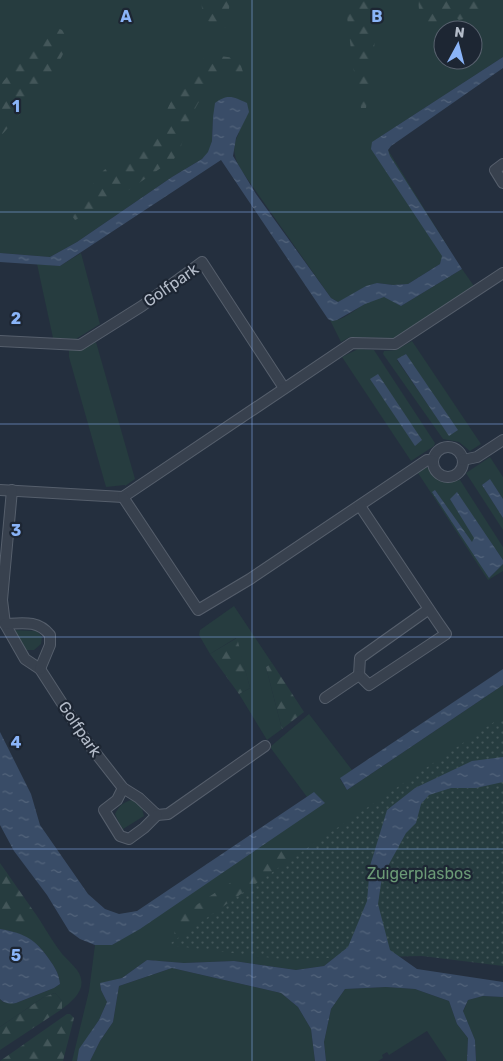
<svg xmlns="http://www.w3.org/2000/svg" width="503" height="1061" viewBox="0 0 503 1061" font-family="Rubik,sans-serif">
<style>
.green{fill:#263c3f;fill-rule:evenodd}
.forest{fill:url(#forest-firs)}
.park{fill:url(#park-dots)}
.water{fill:url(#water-ripples)}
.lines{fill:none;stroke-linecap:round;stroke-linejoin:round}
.minor-casing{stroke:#565f6c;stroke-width:12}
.minor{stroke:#38414e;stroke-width:10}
.grid{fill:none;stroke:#8ab4f8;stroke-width:1;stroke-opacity:0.55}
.labels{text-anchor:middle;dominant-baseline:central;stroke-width:4.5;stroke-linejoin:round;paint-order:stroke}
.street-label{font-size:16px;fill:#b4bcc9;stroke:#1d2633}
.park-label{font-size:16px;fill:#6b9a76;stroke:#1d2633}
.grid-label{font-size:16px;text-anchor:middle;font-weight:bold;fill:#8ab4f8;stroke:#1d2633;stroke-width:4.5;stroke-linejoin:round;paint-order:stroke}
</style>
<defs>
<pattern id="forest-firs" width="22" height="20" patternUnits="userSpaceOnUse" patternTransform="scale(1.25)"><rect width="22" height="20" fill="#263c3f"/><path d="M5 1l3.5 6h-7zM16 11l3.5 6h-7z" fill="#435659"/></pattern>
<pattern id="park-dots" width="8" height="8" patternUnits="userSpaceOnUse" patternTransform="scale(1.25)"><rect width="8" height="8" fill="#263c3f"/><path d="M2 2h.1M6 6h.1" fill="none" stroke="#435659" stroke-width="1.8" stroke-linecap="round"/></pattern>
<pattern id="water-ripples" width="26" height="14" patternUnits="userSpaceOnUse" patternTransform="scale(1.25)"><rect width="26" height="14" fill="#394c67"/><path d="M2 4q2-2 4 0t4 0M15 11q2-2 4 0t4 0" fill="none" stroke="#53647b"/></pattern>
</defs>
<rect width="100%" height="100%" fill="#242f3e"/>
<g class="green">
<path d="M0,0H503V57L380,137L451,252L443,256L440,264L408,284L393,285L377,283L338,302L331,298L241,170C234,157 231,147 239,133L213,117L212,141L209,152L202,159L172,177L77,242L50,257L0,253ZM443,30H473V60H443Z"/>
<path d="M81,253L100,324L76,339L53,338L37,264L60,266Z"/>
<path d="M462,269L474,286L394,338L350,337L341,342L330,320C346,324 365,296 384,297C389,298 396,303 401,306Z"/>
<path d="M412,341L481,444L470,451L459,442L443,439L383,354L384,351L396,350ZM406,354L449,435L397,360Z"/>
<path d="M96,342L135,479L125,486V485L106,487L69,357V350L86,347Z"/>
<path d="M358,349L374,350L435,443L434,446L411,461L342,357Z"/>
<path d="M490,457L503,477V499L490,480L482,485L503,518V530L466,473Z"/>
<path d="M427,467C439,481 442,483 460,480L503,547V560L457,493L451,499L475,538L472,543L435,490L489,578L503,564V571L488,580L418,473Z"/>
<path d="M234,606L272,663L266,667L282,729L267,740L239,694L250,688L236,638L210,654L199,635L200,630Z"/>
<path d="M11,630L37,631L42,637L41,644L34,650H24Z"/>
<path d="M503,685V757L348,947L324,966L296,970L234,961L184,963L147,960L122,978L100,984L101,990L107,1002L99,1020L80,1049L77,1061H72L89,991L95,945H112L314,792L307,797L270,747L309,714L352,770L340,779L347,790Z"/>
<path d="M132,800L141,805L144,816L123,829L119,823L115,814C119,806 123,802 132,800Z"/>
<path d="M0,922H41C48,933 55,945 63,955C68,960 73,965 77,970C89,987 75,999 62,1009V1001L55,993L44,997L0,1027V999L3,1002L16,1003L54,988L60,984C59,975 56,969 51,962C37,940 25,934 0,929Z"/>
<path d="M172,968L281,993L298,1007L311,1029L315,1061H90L100,1041L113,1022L119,986Z"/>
<path d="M386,987L415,989L449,1001L457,1024L468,1038L467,1061H447L427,1031L389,1055L387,1052L382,1055L383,1058L378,1061H326L324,1042L331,1009L345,989Z"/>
<path d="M483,996L503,997V1061H476L475,1040L463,1012L468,1000Z"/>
</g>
<g class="forest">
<path d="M202,0H230L228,17L225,28C209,27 200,16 202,0Z"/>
<path d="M345,0H372C378,35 373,73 366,108H361L353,66Z"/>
<path d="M419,0H496C485,11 475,17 459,20L452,14L447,12L436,28C423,23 417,14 419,0Z"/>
<path d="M47,27H55L62,30C64,33 66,37 67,41C67,61 15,121 0,137V85L13,70L35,38Z"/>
<path d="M212,55L235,58L241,66L243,72L241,74H219L205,91L191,116L181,146L174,159L104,207L75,220L72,216V210L104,170L146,148L156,136L170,103L196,62Z"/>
<path d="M237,638L250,688L239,694L210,654Z"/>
<path d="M272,663L304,712L282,729L266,667Z"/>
<path d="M285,847L304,864L189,945L174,935L178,917Z"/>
<path d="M0,863L37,916L41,922H0Z"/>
<path d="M55,993L62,1001V1009L0,1050V1027L44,997Z"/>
<path d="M67,1014H70L74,1018L63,1061H0Z"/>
</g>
<path class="park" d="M503,716V966L422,956L281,959L168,945L294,857Z"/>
<g class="water">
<path d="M503,57V68L391,146L388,150L390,156L462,269L401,306L384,297L365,304L337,320L332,321L328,319L221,160L60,266L0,262V253L50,257L77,242L172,177L202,159L208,152L212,141L213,117L215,103C228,93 234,97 247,103L249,112L236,138L233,156L256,194L331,298L338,302L366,286L377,283L393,285L408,284L440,264L442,256L371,149L372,142Z"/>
<path d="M406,354L458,430L449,436L397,359Z"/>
<path d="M378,374L422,440L415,446L370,379Z"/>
<path d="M490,479L503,499V518L482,485Z"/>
<path d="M435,490L472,542L474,538L450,499L457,492L503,560V564L489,578L432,492Z"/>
<path d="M503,669V685L347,790L340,778Z"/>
<path d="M0,732L31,794L40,825L88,894L105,909L119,914L137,911L314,792L325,803L140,929L112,945H95L80,939L69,931L47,895L14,851L0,825Z"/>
<path d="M503,757V782L476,788H451L429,795L421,804L416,823L406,833L382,877L378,904L390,950L417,969L503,982V997L483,996L468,1000L463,1011L475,1040L476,1061H467L468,1038L457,1024L449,1001L415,989L386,987L345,989L331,1009L324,1042L326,1061H315L311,1029L298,1007L281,993L172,968L119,986L113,1022L100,1041L90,1061H77L79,1049L99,1020L107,1002L101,990L100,983L122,978L147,960L184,963L234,961L296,970L324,966L348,947L367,901L370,866L387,810L415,788L472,761Z"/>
<path d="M0,929C25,933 37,940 51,962C56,969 59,975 60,984L54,988L16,1003C10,1004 5,1004 0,999Z"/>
</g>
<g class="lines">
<defs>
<g id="minor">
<path d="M503,164L495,170L503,183"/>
<path d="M0,341L80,345L142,306L202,262L284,388"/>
<circle cx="448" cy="462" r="15"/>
<path d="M463,460L477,457L503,440"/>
<path d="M0,490L123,497L352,343L395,344L503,273"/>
<path d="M12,490L2,600L5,624L25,659L40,669L87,742L123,788L139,798L157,815L168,814L265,746"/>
<path d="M123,497L198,610L250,579L427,460L433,461"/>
<path d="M360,506L437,621L446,634L369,685L359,675L360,658L429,609"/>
<path d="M5,624C23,623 38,620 50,635V645L40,669"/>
<path d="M325,698L359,675"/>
<path d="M123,788L117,800L104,810L120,836L129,839L144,828L157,815"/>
</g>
</defs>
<use href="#minor" class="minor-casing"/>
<use href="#minor" class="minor"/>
</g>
<path class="grid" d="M252,0V1061M0,212H503M0,424H503M0,637H503M0,849H503"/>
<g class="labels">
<g class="street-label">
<text transform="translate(171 285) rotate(-35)">Golfpark</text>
<text transform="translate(80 729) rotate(56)">Golfpark</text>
</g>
<g class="park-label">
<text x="419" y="873">Zuigerplasbos</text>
</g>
</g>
<g class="grid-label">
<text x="126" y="22">A</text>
<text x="377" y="22">B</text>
<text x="16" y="112">1</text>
<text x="16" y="324">2</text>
<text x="16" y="536">3</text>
<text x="16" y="748">4</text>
<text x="16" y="961">5</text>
</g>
<g transform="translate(458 45) rotate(7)"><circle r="24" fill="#1d2633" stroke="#59626f"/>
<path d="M0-4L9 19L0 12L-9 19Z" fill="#8ab4f8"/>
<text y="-8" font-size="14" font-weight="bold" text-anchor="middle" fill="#b4bcc9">N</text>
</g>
</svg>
